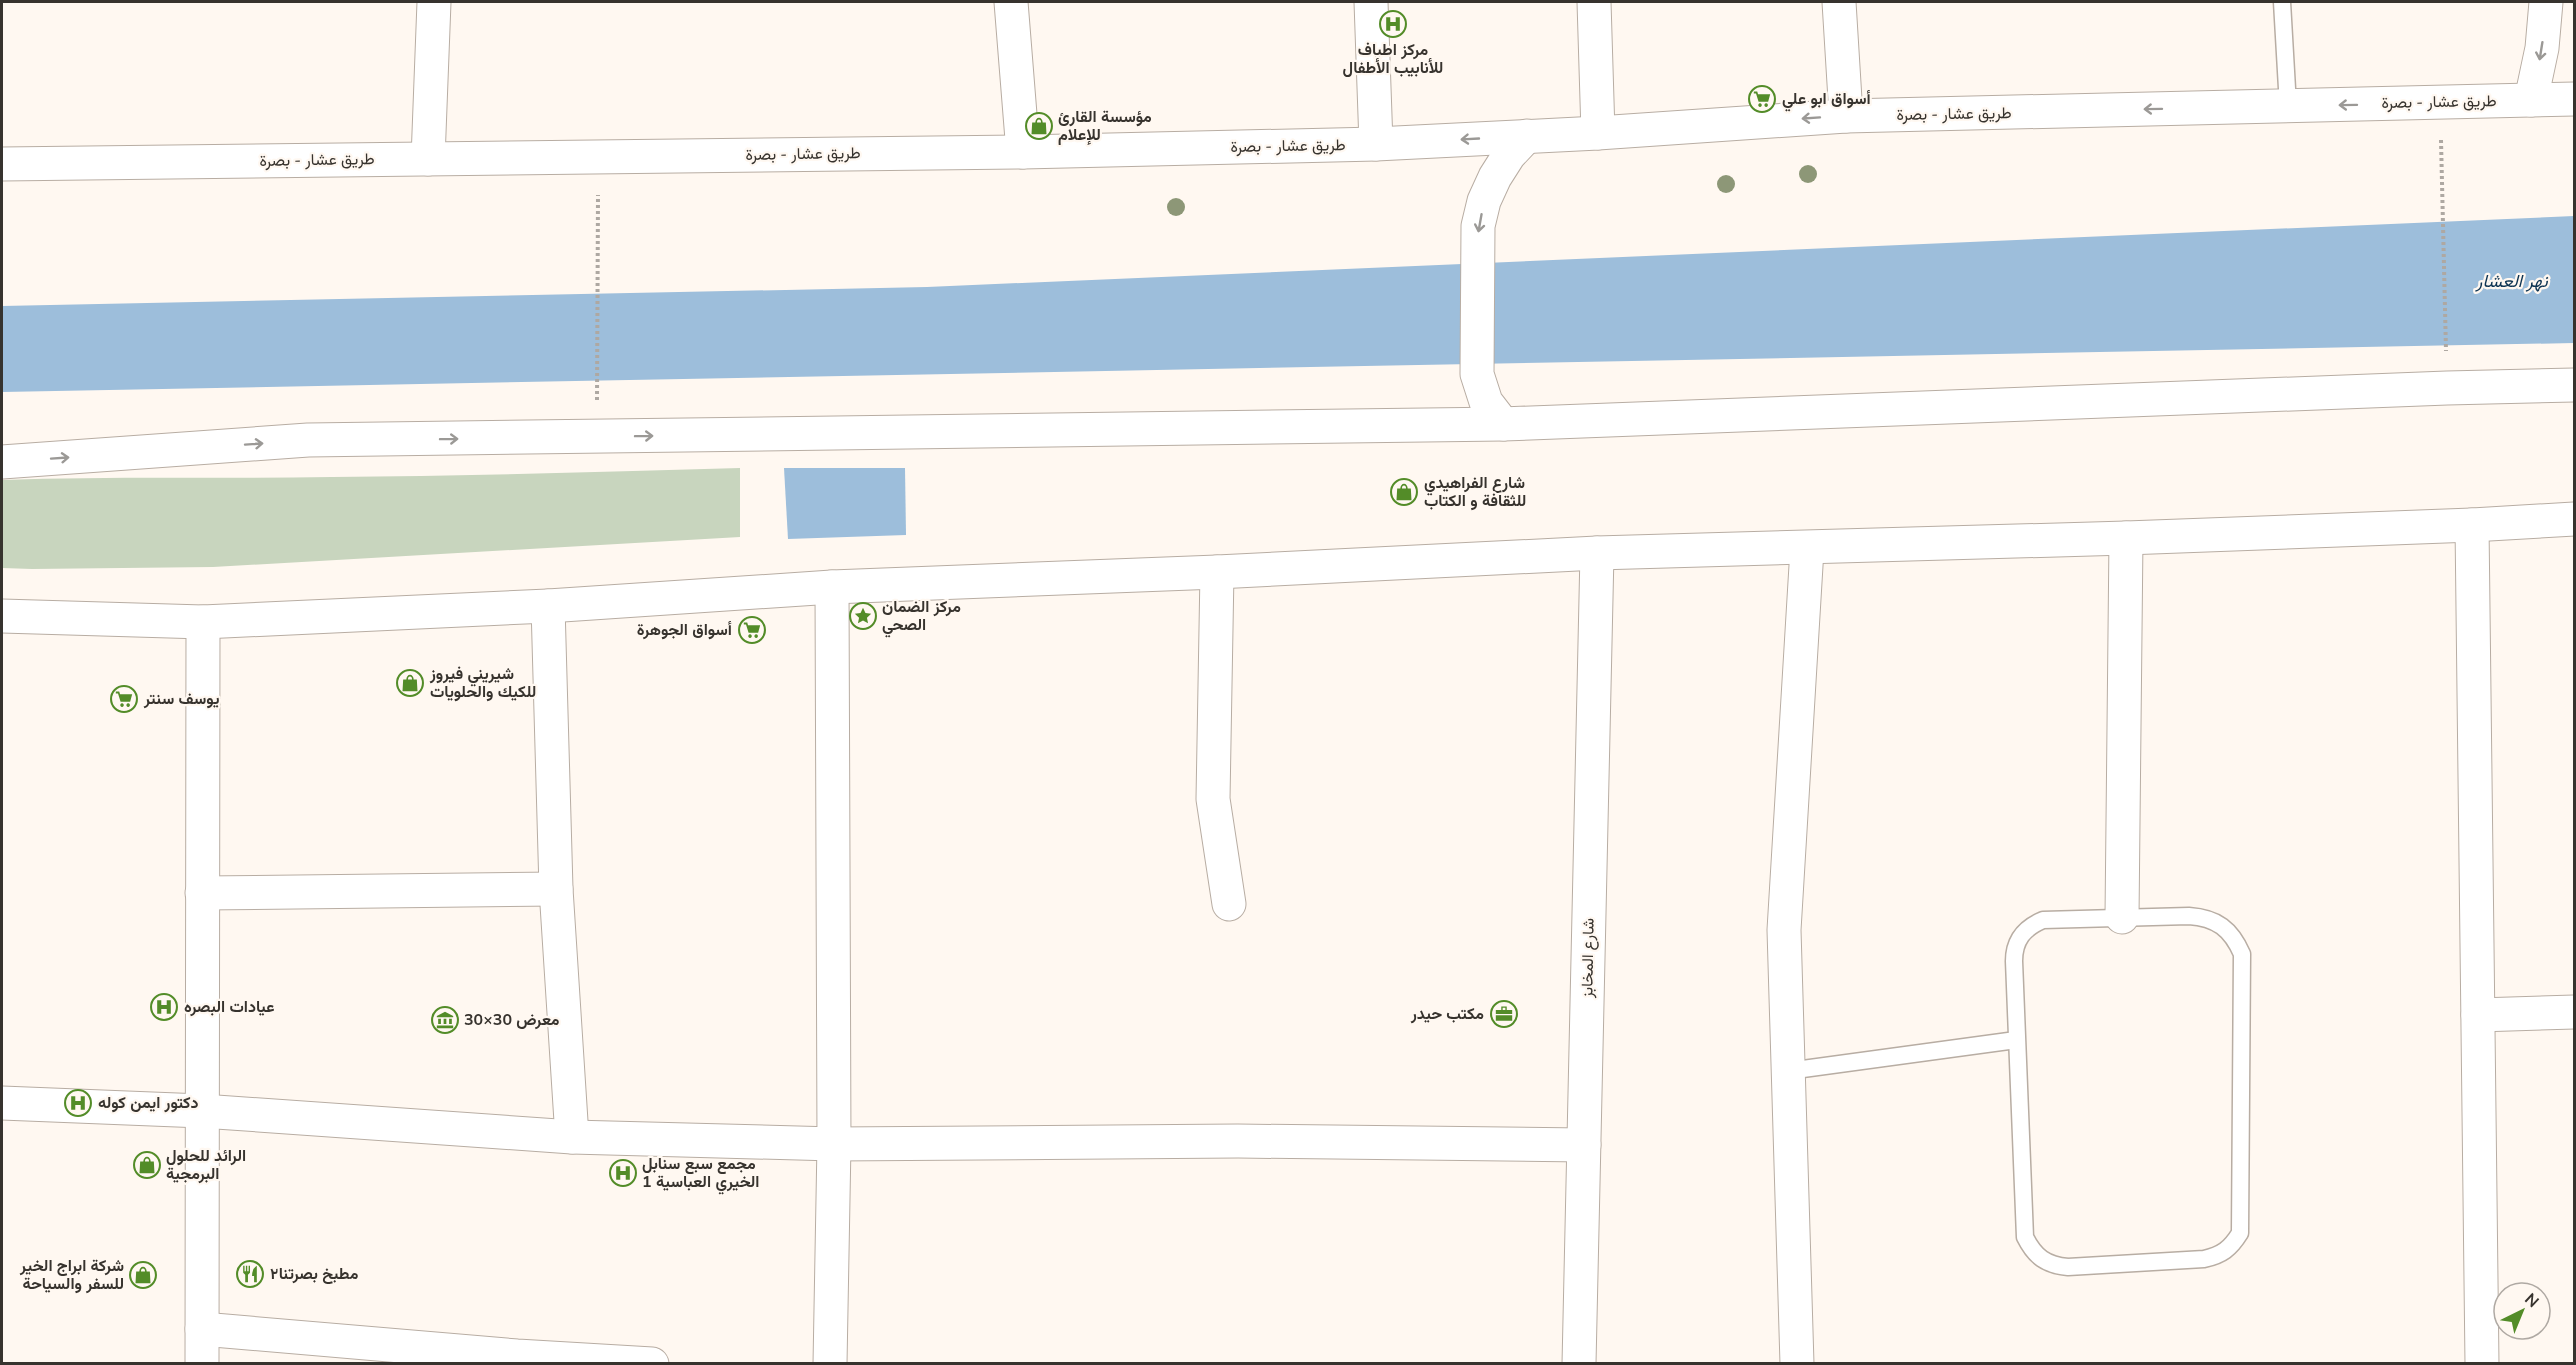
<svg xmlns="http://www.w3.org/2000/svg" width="2576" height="1365" viewBox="0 0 2576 1365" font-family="'Nunito Sans',Vazirmatn,sans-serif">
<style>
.green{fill:#c8d5be}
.water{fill:#9dbedb}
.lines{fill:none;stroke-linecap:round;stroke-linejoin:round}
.service-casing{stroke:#b8ada3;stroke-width:19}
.minor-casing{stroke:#b8ada3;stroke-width:35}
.tertiary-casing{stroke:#b8ada3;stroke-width:35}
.secondary-casing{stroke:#b8ada3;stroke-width:35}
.primary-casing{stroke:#b8ada3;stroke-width:35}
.path{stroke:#aea8a2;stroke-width:4;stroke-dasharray:3 3;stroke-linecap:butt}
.service{stroke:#fff;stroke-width:16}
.minor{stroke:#fff;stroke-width:33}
.tertiary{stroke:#fff;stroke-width:33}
.secondary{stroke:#fff;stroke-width:33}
.primary{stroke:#fff;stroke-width:33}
.tree{fill:#8d9777}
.oneway{stroke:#9b9996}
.labels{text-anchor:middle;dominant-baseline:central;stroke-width:4.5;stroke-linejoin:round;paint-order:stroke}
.poi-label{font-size:16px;font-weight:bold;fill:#37332e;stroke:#fff8f1;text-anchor:start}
.street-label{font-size:16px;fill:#37332e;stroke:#fff8f1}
.water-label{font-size:18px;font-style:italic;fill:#0e3452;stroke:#fff8f1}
</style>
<rect width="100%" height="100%" fill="#fff8f1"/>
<path class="green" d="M740,468V537L213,567L32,569L2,568V480C112,476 222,479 332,477C468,476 604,472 740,468Z"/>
<g class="water">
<path d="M2574,216V343L2,392V306L927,287Z"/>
<path d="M784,468H905L906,535L788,539Z"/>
</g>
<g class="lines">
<defs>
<g id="service">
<path d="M2282,2L2288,106"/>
<path d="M2189,916C2217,918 2231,929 2242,954L2240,1233C2230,1249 2222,1255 2204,1259L2068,1267C2046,1265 2035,1257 2025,1237L2014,961C2014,940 2024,928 2043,920Z"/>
<path d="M1788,1071L2016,1040"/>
</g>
<g id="minor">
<path d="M1011,2L1023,152"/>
<path d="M1371,2L1376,144"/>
<path d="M1594,2L1598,133"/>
<path d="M1839,2L1846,116"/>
<path d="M428,159L434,2"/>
<path d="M2472,525L2482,1364"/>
<path d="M1217,572L1213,799L1229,904"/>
<path d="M548,606L556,889L572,1137"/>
<path d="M202,893L556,889"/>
<path d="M2122,917L2126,538"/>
<path d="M2478,1015L2574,1012"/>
<path d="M2,1103L202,1111L572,1137L834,1144L1238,1141L1584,1145"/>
<path d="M202,1329L517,1356L652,1364"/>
<path d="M202,1364L203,622"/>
<path d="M830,1364L834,1144L832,587"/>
<path d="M1797,1364L1784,930L1807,549"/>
</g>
<g id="tertiary">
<path d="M2,616L203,622L548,606L832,587L1217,572L1597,553L2126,538L2472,525L2574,519"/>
<path d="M1579,1364L1597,553"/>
</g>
<path id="secondary" d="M2531,100L2542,48L2546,2"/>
<g id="primary">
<path d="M2,164L1023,152L1376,144L1598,133L1846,116L2574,99"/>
<path d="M1503,424L1486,402L1477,374L1478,226L1484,201L1495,177L1509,155L1527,136"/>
<path d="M2,462L308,440L1503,424L2447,388L2574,385"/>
</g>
</defs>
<use href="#service" class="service-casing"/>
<use href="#minor" class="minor-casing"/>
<use href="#tertiary" class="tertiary-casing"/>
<use href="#secondary" class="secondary-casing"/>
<use href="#primary" class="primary-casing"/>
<g class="path">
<path d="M2441,140L2446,351"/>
<path d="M597,400L598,195"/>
</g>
<use href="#service" class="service"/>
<use href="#minor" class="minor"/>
<use href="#tertiary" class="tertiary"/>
<use href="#secondary" class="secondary"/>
<use href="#primary" class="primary"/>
</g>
<g class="tree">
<circle cx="1808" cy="174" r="9"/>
<circle cx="1726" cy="184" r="9"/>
<circle cx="1176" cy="207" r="9"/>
</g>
<defs><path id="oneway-shaft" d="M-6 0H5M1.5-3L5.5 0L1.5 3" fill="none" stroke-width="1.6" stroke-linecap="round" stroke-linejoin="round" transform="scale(1.5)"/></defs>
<g class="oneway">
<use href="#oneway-shaft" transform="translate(2541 51) rotate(99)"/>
<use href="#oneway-shaft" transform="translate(2348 105) rotate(179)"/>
<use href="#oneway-shaft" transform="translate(2153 109) rotate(179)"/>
<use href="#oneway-shaft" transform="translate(1811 118) rotate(176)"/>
<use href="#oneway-shaft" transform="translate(1470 139) rotate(177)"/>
<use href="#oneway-shaft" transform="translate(1480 223) rotate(100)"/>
<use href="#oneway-shaft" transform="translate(644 436) rotate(-1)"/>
<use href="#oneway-shaft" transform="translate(449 439) rotate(-1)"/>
<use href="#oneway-shaft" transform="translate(254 444) rotate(-4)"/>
<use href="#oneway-shaft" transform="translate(60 458) rotate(-4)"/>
</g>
<defs>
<symbol id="hospital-ring" viewBox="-11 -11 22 22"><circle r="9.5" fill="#fff8f1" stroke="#538c28" stroke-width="1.5"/><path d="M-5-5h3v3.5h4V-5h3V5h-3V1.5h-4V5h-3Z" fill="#538c28"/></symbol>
<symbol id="supermarket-ring" viewBox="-11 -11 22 22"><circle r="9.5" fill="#fff8f1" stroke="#538c28" stroke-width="1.5"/><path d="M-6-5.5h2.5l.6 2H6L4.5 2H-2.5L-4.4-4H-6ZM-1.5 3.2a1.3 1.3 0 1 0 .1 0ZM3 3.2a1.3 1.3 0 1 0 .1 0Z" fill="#538c28"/></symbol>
<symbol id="shop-ring" viewBox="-11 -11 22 22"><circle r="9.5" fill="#fff8f1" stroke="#538c28" stroke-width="1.5"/><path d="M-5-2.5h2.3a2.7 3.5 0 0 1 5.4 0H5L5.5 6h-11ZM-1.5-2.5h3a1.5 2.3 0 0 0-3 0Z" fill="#538c28"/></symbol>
<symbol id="sight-ring" viewBox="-11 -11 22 22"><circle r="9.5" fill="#fff8f1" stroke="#538c28" stroke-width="1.5"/><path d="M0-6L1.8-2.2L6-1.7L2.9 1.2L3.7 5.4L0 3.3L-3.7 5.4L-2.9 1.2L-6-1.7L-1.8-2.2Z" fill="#538c28"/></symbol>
<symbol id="office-ring" viewBox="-11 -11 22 22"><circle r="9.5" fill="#fff8f1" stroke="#538c28" stroke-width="1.5"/><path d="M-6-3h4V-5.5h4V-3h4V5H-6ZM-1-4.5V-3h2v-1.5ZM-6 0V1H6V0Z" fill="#538c28"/></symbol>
<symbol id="museum-ring" viewBox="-11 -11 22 22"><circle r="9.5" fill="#fff8f1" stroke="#538c28" stroke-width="1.5"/><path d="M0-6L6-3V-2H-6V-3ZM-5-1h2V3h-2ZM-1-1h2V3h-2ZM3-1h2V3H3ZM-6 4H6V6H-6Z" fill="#538c28"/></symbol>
<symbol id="restaurant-ring" viewBox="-11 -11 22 22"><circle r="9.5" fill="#fff8f1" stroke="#538c28" stroke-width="1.5"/><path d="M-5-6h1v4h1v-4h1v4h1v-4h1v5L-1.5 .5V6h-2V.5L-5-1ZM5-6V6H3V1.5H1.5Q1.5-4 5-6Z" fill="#538c28"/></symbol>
</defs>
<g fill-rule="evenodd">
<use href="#hospital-ring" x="1378" y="9" width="30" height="30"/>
<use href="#supermarket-ring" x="1747" y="84" width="30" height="30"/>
<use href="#shop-ring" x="1024" y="111" width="30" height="30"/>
<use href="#shop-ring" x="1389" y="477" width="30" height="30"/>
<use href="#sight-ring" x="848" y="601" width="30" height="30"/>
<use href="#supermarket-ring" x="737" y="615" width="30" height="30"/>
<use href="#shop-ring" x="395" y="668" width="30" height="30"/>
<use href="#supermarket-ring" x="109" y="684" width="30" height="30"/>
<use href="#hospital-ring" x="149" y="992" width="30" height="30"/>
<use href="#office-ring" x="1489" y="999" width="30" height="30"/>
<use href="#museum-ring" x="430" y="1005" width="30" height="30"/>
<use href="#hospital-ring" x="63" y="1088" width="30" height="30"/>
<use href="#shop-ring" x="132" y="1150" width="30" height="30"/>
<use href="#hospital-ring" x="608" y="1158" width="30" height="30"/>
<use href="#restaurant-ring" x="235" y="1259" width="30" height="30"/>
<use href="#shop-ring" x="128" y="1260" width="30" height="30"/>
</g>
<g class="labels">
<g class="poi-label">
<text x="1393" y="50" text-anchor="middle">مركز اطياف<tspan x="1393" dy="18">للأنابيب الأطفال</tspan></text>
<text x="1782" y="99">أسواق ابو علي</text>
<text x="1058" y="117">مؤسسة القارئ<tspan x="1058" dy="18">للإعلام</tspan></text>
<text x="1424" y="483">شارع الفراهيدي<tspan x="1424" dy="18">للثقافة و الكتاب</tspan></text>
<text x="882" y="607">مركز الضمان<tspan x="882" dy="18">الصحي</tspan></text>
<text x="732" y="630" text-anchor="end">أسواق الجوهرة</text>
<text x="430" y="674">شيريني فيروز<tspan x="430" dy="18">للكيك والحلويات</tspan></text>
<text x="144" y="699">يوسف سنتر</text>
<text x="184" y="1007">عيادات البصره</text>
<text x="1484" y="1014" text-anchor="end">مكتب حيدر</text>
<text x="464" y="1020">معرض 30×30</text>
<text x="98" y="1103">دكتور ايمن كوله</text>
<text x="166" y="1156">الرائد للحلول<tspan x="166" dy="18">البرمجية</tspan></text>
<text x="642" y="1164">مجمع سبع سنابل<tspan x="642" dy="18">الخيري العباسية 1</tspan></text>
<text x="124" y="1266" text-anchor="end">شركة ابراج الخير<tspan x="124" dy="18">للسفر والسياحة</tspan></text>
<text x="270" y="1274">مطبخ بصرتنا٢</text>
</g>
<g class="street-label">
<text transform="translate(2439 102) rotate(-1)">طريق عشار - بصرة</text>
<text transform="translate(1954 114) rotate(-1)">طريق عشار - بصرة</text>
<text transform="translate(1288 146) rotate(-1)">طريق عشار - بصرة</text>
<text transform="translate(803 154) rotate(-1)">طريق عشار - بصرة</text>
<text transform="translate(317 160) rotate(-1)">طريق عشار - بصرة</text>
<text transform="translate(1588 958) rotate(-89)">شارع المخابز</text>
</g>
<g class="water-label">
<text x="2512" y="281">نهر العشار</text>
</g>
</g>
<rect width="2576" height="1365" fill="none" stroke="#37332e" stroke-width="6"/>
<g transform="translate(2522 1311) rotate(43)"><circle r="28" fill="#fff8f1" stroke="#afa9a3" stroke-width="1.5"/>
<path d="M0-4.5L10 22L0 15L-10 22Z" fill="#538c28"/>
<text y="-9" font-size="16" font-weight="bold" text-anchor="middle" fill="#37332e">N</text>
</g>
</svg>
